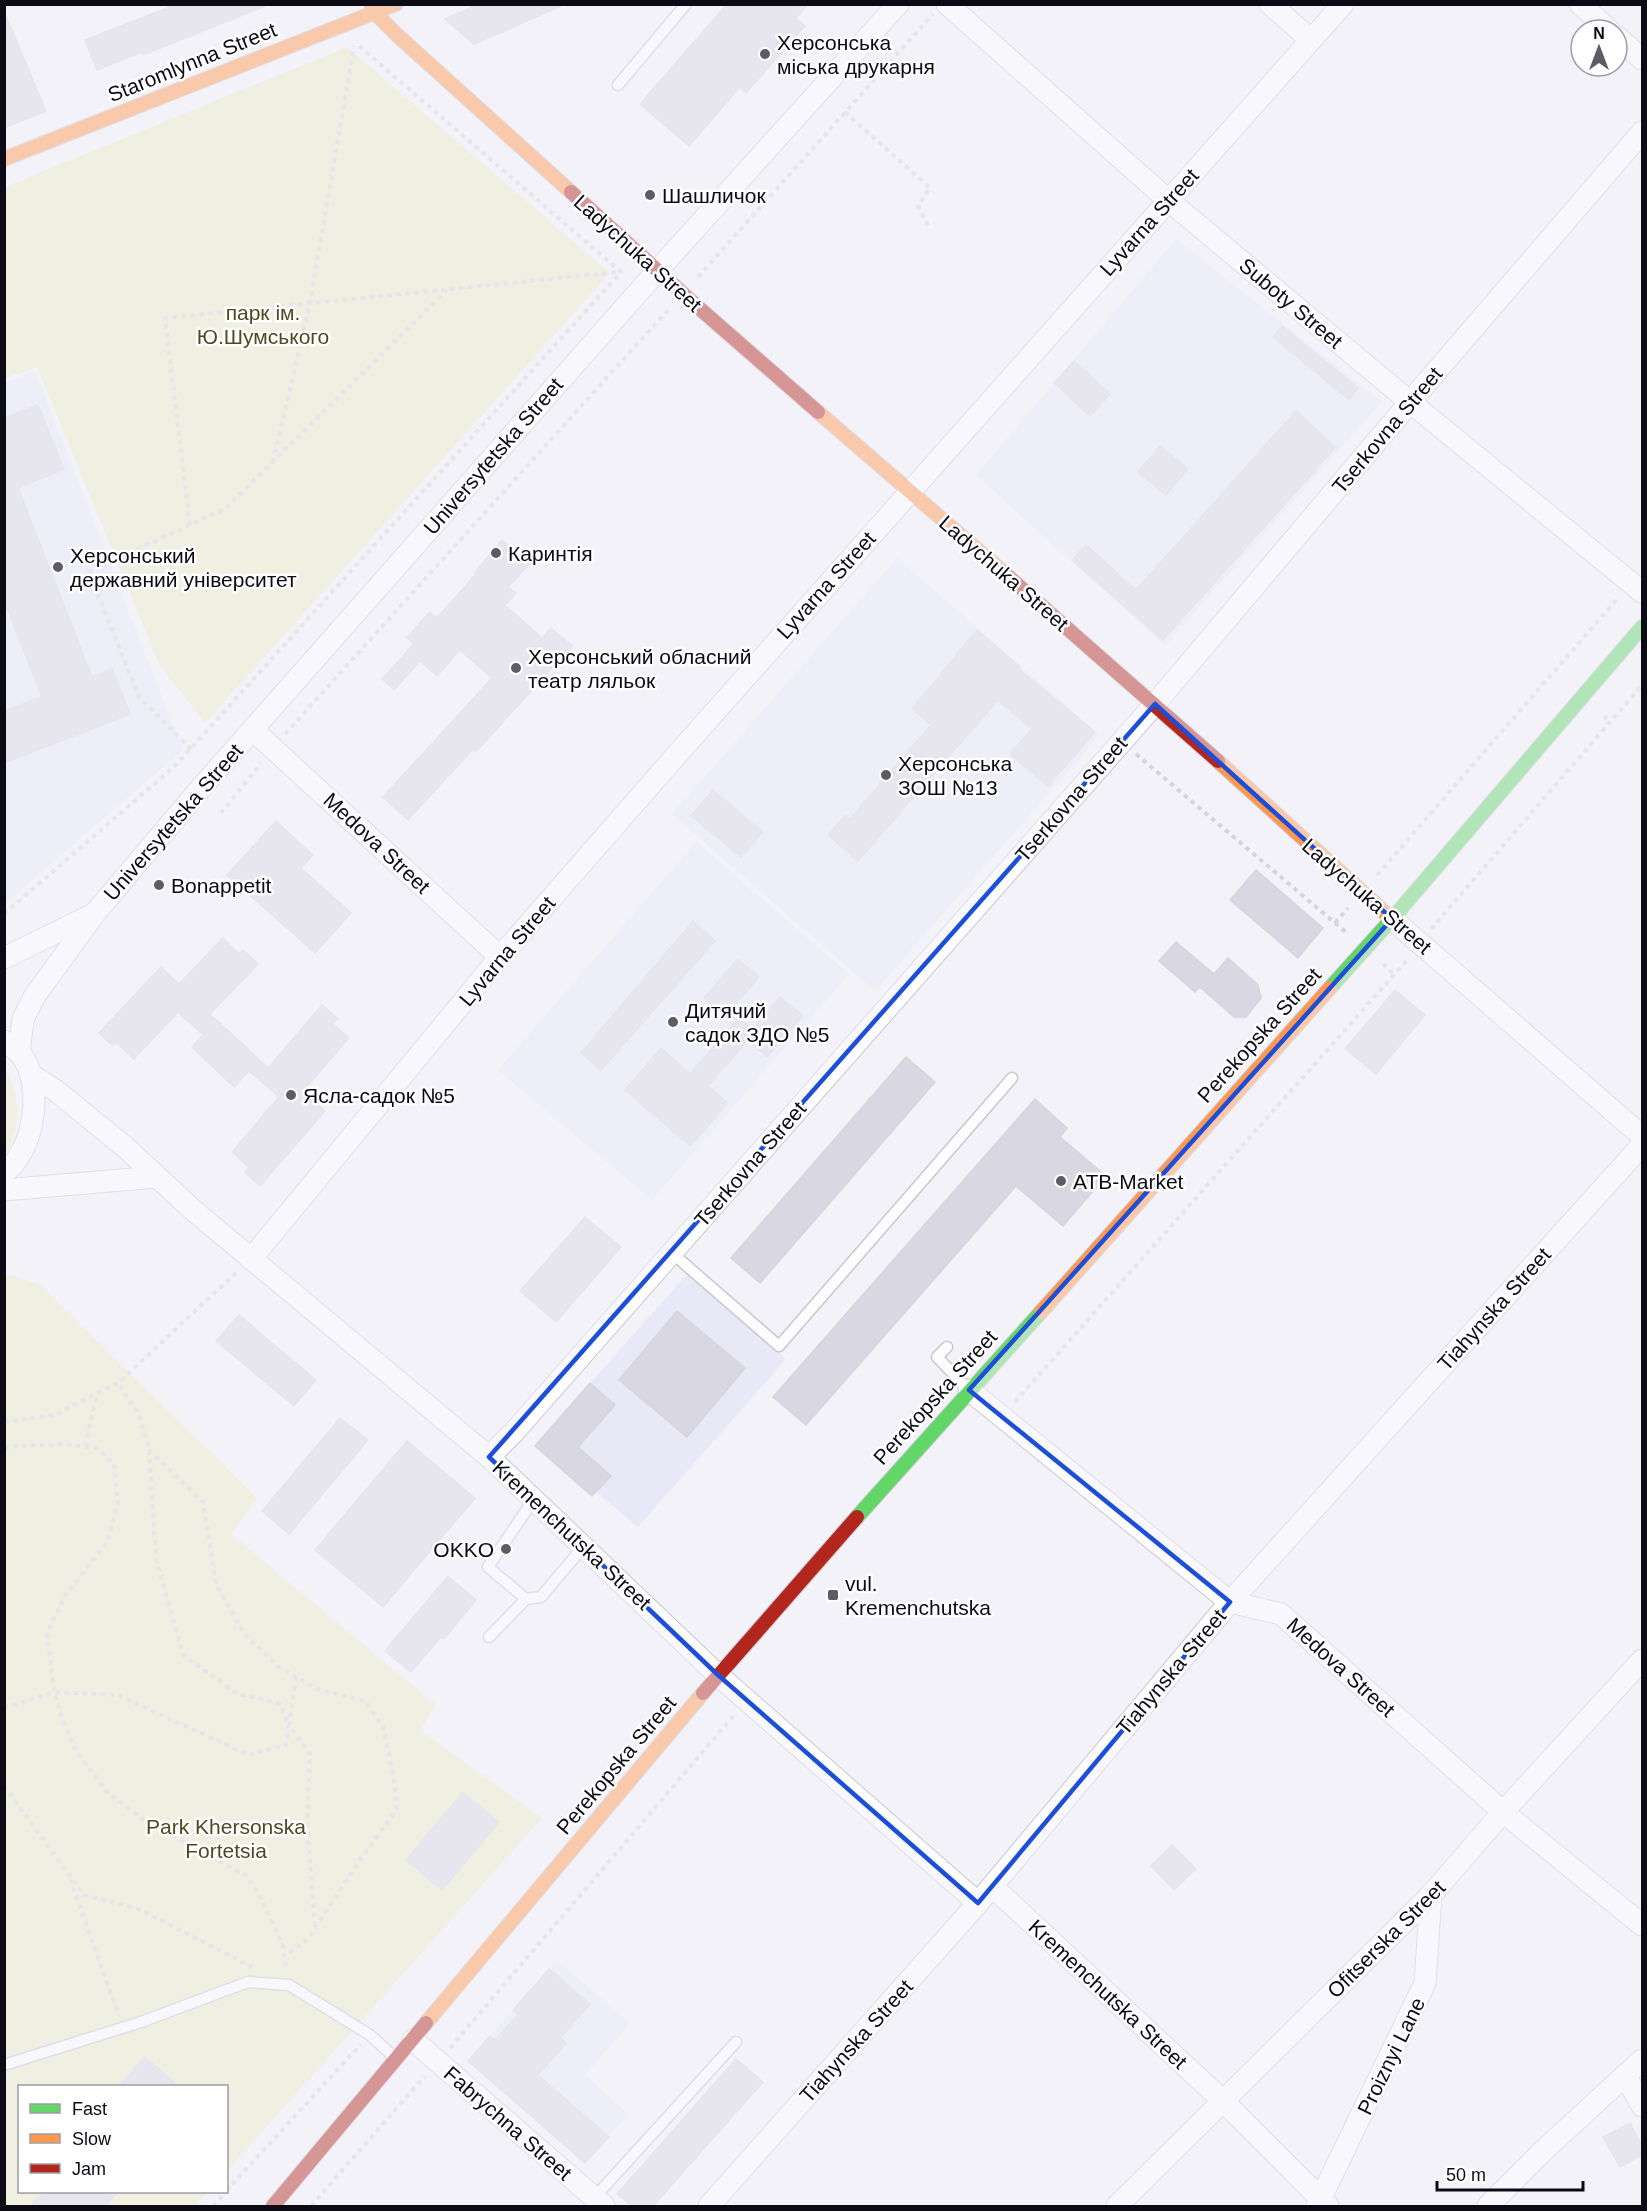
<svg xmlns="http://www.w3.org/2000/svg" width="1647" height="2211" viewBox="0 0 1647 2211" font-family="Helvetica,sans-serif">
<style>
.built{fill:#e9e8f7}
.green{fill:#ebecc6}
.building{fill:#d9d8e2;stroke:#d6d5de;stroke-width:1.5}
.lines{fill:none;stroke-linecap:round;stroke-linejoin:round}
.lane-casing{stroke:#c9c8d1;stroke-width:13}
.street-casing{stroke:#c9c8d1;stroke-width:23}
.fast-casing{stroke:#c9c8d1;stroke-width:16}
.slow-casing{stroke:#c9c8d1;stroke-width:16}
.jam-casing{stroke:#c9c8d1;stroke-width:16}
.path{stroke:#d5d5d8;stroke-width:4;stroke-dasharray:4.5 4.5;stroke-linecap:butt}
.lane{stroke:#fdfdfe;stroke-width:10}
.street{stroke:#fdfdfe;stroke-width:21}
.fast{stroke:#63d668;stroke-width:14}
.slow{stroke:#ff974d;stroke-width:14}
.jam{stroke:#b3261e;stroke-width:14}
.marked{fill:none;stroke:#1d4ed8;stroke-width:4.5;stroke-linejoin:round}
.poi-dot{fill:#5d5c65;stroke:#fff;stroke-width:2}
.labels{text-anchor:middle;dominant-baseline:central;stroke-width:5;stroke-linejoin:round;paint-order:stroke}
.poi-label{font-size:21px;fill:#0c0b15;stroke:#fff;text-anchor:start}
.street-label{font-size:21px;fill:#0c0b15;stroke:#fff}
.park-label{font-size:21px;fill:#4b4b22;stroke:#fff}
</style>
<rect width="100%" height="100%" fill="#f3f2f9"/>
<g class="built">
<path d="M1176,239L1382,402L1165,646L976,475Z"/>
<path d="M35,371L183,750L5,903V383Z"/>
<path d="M897,558L1100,735L875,991L672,814Z"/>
<path d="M696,842L849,974L652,1200L498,1070Z"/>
<path d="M688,1273L786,1359L638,1527L538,1442Z"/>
<path d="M557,1961L630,2023L585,2075L628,2114L585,2163L468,2061Z"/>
</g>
<g class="green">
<path d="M347,47L610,273L205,723L159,664L37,367L5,378V187Z"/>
<path d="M4,1065C20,1097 23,1123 5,1155Z"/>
<path d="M4,1273L39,1284L257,1498L231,1534L436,1705L420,1730L542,1818L227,2171L226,2086H20V2192H208L194,2206H5Z"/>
</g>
<g class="building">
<path d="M177,4L268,5L143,55L142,52L97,70L85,40Z"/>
<path d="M478,4H566L474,44L445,19Z"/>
<path d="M727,4H808L796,18L805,26L746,93L740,87L689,146L640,104Z"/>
<path d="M4,11L46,111L4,128Z"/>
<path d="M1282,326L1358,388L1349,400L1273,337Z"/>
<path d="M1074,361L1110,394L1090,416L1054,383Z"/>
<path d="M38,405L64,469L18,488L92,677L112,669L130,714L4,763V711L42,697L4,600V418Z"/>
<path d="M1296,411L1336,447L1163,640L1072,560L1086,545L1136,590Z"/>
<path d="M1160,446L1188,469L1166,495L1138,472Z"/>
<path d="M502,540L529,564L508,587L516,593L505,605L542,638L551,628L572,646L476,752L473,749L408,820L383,797L492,678L460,650L437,676L420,661L394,690L382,679L414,644L407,637L430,612L437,618L476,574L474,573Z"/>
<path d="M977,630L1020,667L1019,669L1095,732L1048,786L1010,754L1032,729L998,700L858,861L828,835L846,815L850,819L931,725L912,709Z"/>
<path d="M713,790L763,832L741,857L691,816Z"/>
<path d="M276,821L313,855L301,868L351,913L315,953L227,875Z"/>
<path d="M1256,870L1323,928L1298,958L1230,900Z"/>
<path d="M693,921L715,941L601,1070L581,1053Z"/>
<path d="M223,938L239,954L243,950L258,964L210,1014L268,1068L322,1005L338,1019L333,1024L349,1038L302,1092L325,1111L260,1186L245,1172L249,1167L232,1152L279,1097L249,1071L234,1087L192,1047L203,1035L178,1012L134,1059L116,1042L113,1046L99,1033L161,967L179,984Z"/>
<path d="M1176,942L1214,974L1228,958L1258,985L1261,998L1246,1017H1234L1200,987L1195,992L1159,961Z"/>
<path d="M738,959L759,977L725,1016L704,998Z"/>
<path d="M1395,990L1425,1015L1376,1074L1345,1049Z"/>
<path d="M780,997L803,1016L767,1057L748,1040L708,1086L728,1103L690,1146L625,1090L661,1048L690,1074L739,1017L753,1029Z"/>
<path d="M906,1057L935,1082L760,1283L731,1258Z"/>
<path d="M1035,1099L1067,1128L1060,1137L1106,1176L1063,1226L1016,1186L806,1425L773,1397Z"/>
<path d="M585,1217L621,1247L556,1322L520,1291Z"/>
<path d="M677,1311L745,1368L687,1437L619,1380Z"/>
<path d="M239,1315L316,1380L294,1406L216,1341Z"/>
<path d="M590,1383L615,1405L578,1447L611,1476L592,1496L535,1446Z"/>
<path d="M340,1418L368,1440L289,1534L262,1511Z"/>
<path d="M407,1441L475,1498L383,1607L315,1550Z"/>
<path d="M448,1576L476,1600L444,1639L441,1637L411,1672L385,1651Z"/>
<path d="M463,1792L499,1822L442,1890L406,1860Z"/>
<path d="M1172,1845L1196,1869L1174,1890L1151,1866Z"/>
<path d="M549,1969L590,2004L560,2038L566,2043L538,2075L609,2137L585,2163L468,2061L490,2036L495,2040L518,2015L513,2010Z"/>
<path d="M145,2057L178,2086H119Z"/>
<path d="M736,2059L763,2082L653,2206H632L617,2194Z"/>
<path d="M1630,2123L1642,2146V2155L1620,2167L1603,2137Z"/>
<path d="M44,2192H118L105,2206H31Z"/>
</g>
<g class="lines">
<defs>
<g id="lane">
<path d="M618,85L686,4"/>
<path d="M672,1253L779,1346L1012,1078"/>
<path d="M947,1347L937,1357L967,1388"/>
<path d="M526,1599L488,1567L534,1499"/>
<path d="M489,1637L526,1599L541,1597L584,1546"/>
<path d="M4,2065L141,2022L248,1982L289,1985L370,2035L394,2057"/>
<path d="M594,2198L736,2042"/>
</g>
<g id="street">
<path d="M947,4L1168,200L1410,402L1642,592"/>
<path d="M1270,4L1311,40"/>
<path d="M1580,4L1609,30"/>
<path d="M1617,37L1642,59"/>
<path d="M253,730L500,957"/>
<path d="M1392,919L1642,1136"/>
<path d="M4,958L92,915"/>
<path d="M4,1041C9,1045 15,1048 19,1052C42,1080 36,1132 17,1159C14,1164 9,1169 4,1173"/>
<path d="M19,1053L23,1019L34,997L95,913L200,789L657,271L898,4"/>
<path d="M30,1074L55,1090L125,1147L193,1210L489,1457L718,1675L978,1903"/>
<path d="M4,1190L157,1177"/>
<path d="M251,1259L500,957L666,767L1343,4"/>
<path d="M969,1390L1230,1602L1281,1614L1503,1812L1642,1925"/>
<path d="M489,1457L514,1432L1155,704L1410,402L1642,132"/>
<path d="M992,1886L1223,2101L1328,2206"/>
<path d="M413,2040L604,2206"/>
<path d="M1625,2075L1642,2106"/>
<path d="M709,2206L978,1903L1230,1602L1642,1145"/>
<path d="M1117,2206L1431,1895L1503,1812L1642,1660"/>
<path d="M1317,2206L1425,1983L1431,1895"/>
<path d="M1488,2206L1544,2150L1642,2060"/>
</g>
<g id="fast">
<path d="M1330,988L1392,919L1642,627"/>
<path d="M857,1517L1041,1312"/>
</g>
<g id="slow">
<path d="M371,4L375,13L397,35L571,192"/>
<path d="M4,159L396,4"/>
<path d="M818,412L1002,571"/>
<path d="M1218,761L1392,919"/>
<path d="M1041,1312L1330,988"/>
<path d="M426,2023L703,1693"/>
</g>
<g id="jam">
<path d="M571,192L691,301L818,412"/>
<path d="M1002,571L1218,761"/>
<path d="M703,1693L857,1517"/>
<path d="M273,2206L426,2023"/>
</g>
</defs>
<use href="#lane" class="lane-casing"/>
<use href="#street" class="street-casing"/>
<use href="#fast" class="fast-casing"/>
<use href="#slow" class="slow-casing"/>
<use href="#jam" class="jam-casing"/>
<g class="path">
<path d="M845,112L930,188L918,206L929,227"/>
<path d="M698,277L933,14"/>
<path d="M273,462L310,303L354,46"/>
<path d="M190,525L165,318L619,272"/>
<path d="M1604,716L1610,722"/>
<path d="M285,734L668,310"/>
<path d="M191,749L139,697L89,572L226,508L447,290"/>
<path d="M1136,754L1348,934"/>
<path d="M221,813L261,763"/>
<path d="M1377,875L1618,598"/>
<path d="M4,914L175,766L621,272L358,45"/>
<path d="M1335,923L1348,908"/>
<path d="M1431,929L1642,685"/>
<path d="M1383,964L1394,975"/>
<path d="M1015,1402L1408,959"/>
<path d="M4,1422L54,1415L118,1383L237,1272"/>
<path d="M85,1446L97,1394"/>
<path d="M4,1447L64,1444L96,1448L114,1464L118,1502L108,1541L66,1594L47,1633L54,1692L61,1715L74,1747L105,1790L142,1819L245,1875L258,1892L283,1946L286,1970"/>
<path d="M149,1450L203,1502L216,1584L245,1635L278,1666L317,1689L365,1701L383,1727L393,1774L397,1809L360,1860L307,1940L284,1956"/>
<path d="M296,1677L289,1725L310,1754L307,1822L315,1926"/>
<path d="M4,1708L54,1692L118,1695L248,1755L286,1745L289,1725L279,1703L238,1694L183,1655L156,1559L149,1449L139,1415L118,1383"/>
<path d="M4,1786L84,1895L136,1908L252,1967"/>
<path d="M70,1879L119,2016"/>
<path d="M450,2048L735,1714"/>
<path d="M226,2191L361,2044"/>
<path d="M213,2206L226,2192"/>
<path d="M311,2206L425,2076"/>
</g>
<use href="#lane" class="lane"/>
<use href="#street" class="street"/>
<use href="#fast" class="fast"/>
<use href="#slow" class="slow"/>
<use href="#jam" class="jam"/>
</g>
<path d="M0 0H1647V2211H0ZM1155,704L1392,919L969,1390L1230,1602L978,1903L718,1675L489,1457Z" fill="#f3f2f9" fill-opacity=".55" fill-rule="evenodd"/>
<path class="marked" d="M1155,704L1392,919L969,1390L1230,1602L978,1903L718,1675L489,1457Z"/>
<g class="poi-dot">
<circle cx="765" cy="54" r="6"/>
<circle cx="650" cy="195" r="6"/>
<circle cx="496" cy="553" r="6"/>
<circle cx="58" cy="567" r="6"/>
<circle cx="516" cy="668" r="6"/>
<circle cx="886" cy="775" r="6"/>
<circle cx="159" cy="885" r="6"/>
<circle cx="673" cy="1022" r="6"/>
<circle cx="291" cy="1095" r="6"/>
<circle cx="1061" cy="1181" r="6"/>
<circle cx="506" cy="1549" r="6"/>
<rect x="827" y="1589" width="12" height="12" rx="3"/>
</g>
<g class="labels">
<g class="poi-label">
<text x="777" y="42">Херсонська<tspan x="777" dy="24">міська друкарня</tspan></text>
<text x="662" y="195">Шашличок</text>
<text x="508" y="553">Каринтія</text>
<text x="70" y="555">Херсонський<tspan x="70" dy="24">державний університет</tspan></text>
<text x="528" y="656">Херсонський обласний<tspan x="528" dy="24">театр ляльок</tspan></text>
<text x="898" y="763">Херсонська<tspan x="898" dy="24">ЗОШ №13</tspan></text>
<text x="171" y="885">Bonappetit</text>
<text x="685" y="1010">Дитячий<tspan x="685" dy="24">садок ЗДО №5</tspan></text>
<text x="303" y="1095">Ясла-садок №5</text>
<text x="1073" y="1181">ATB-Market</text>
<text x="494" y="1549" text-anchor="end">OKKO</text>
<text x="845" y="1583">vul.<tspan x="845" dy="24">Kremenchutska</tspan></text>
</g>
<g class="street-label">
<text transform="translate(192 62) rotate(-22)">Staromlynna Street</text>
<text transform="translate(1149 222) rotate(-48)">Lyvarna Street</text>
<text transform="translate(638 253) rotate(42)">Ladychuka Street</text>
<text transform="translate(1291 303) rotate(40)">Suboty Street</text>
<text transform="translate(1387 430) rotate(-50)">Tserkovna Street</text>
<text transform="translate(493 456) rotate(-49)">Universytetska Street</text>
<text transform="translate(1004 573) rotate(41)">Ladychuka Street</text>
<text transform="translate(826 585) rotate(-48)">Lyvarna Street</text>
<text transform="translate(1071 799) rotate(-49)">Tserkovna Street</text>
<text transform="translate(173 822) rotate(-49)">Universytetska Street</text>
<text transform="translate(377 843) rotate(43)">Medova Street</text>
<text transform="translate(1367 896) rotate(41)">Ladychuka Street</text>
<text transform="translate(507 951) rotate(-50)">Lyvarna Street</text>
<text transform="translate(1259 1035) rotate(-48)">Perekopska Street</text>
<text transform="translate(750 1164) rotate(-49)">Tserkovna Street</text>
<text transform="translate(1494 1309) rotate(-48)">Tiahynska Street</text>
<text transform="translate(935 1397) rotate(-48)">Perekopska Street</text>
<text transform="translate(572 1535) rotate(43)">Kremenchutska Street</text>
<text transform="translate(1341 1667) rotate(42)">Medova Street</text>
<text transform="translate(1171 1672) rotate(-50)">Tiahynska Street</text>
<text transform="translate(616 1765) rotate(-50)">Perekopska Street</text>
<text transform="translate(1386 1939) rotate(-45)">Ofitserska Street</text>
<text transform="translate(1108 1994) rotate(43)">Kremenchutska Street</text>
<text transform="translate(856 2041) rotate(-48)">Tiahynska Street</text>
<text transform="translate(1391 2056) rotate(-64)">Proiznyi Lane</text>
<text transform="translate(508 2123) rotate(41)">Fabrychna Street</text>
</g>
<g class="park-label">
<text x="263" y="312">парк ім.<tspan x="263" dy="24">Ю.Шумського</tspan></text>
<text x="226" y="1826">Park Khersonska<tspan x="226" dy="24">Fortetsia</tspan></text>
</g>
</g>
<rect width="1647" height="2211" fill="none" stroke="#0c0b15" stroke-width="12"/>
<rect x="18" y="2085" width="210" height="108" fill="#ffffff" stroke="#9e9da1" stroke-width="1.5"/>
<rect x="30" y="2104" width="30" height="9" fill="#63d668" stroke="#9e9da1" stroke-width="1.5"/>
<text x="72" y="2115" font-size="18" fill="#0c0b15">Fast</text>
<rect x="30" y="2134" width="30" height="9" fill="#ff974d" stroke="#9e9da1" stroke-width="1.5"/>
<text x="72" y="2145" font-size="18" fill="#0c0b15">Slow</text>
<rect x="30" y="2164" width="30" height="9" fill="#b3261e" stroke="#9e9da1" stroke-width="1.5"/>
<text x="72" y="2175" font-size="18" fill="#0c0b15">Jam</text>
<g transform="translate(1599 48)"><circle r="28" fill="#ffffff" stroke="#9e9da1" stroke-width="1.5"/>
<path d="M0-4.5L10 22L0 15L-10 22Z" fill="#5d5c65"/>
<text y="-9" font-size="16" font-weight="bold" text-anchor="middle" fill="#0c0b15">N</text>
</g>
<path d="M1437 2181v9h146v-9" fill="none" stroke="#0c0b15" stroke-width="3"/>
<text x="1446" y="2181" font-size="18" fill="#0c0b15" stroke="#ffffff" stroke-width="4.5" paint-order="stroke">50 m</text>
</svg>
